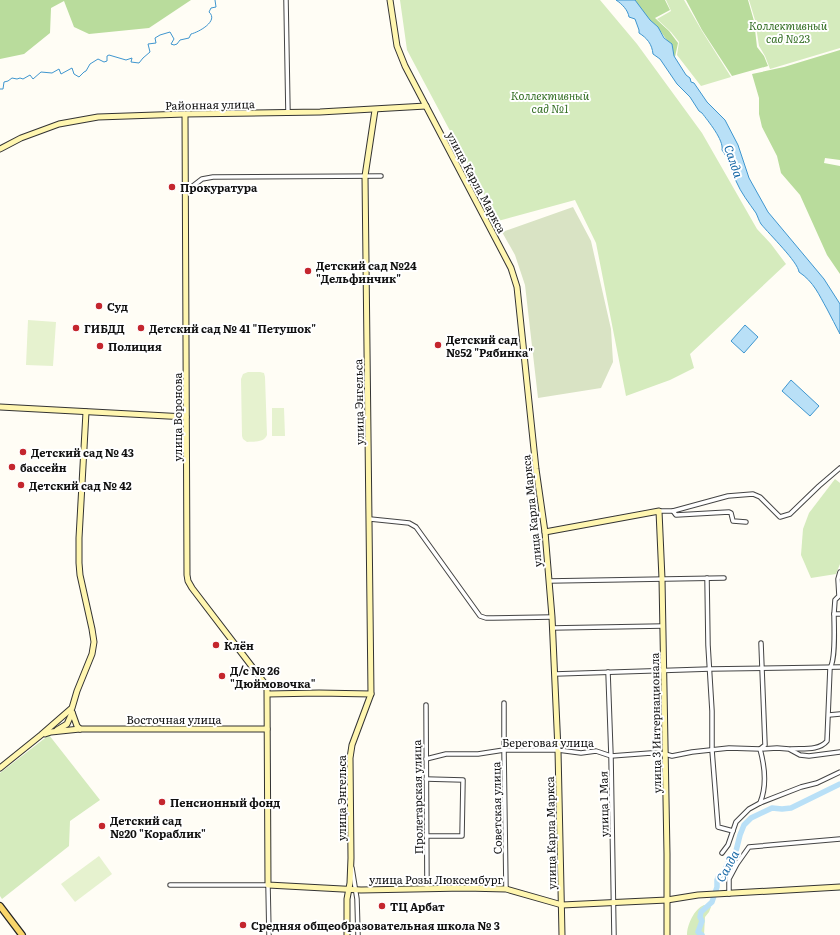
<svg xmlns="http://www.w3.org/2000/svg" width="840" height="935" viewBox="0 0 840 935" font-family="Literata,serif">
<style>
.green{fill:#d5ebbd}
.forest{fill:#b9dc9c}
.cemetery{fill:#d9e3c4}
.pitch{fill:#e6f2cf}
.water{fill:#b9e0f7;stroke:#3f96cf}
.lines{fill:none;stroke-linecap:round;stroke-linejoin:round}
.stream{stroke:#3f96cf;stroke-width:1}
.river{stroke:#b9e0f7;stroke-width:5.5}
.street-casing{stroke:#444;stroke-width:5.5}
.secondary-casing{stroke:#333;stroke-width:7}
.primary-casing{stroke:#222;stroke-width:8}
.street{stroke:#fff;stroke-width:3.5}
.secondary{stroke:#fff6b0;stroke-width:5}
.primary{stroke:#f9d66b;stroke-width:5.5}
.poi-dot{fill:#c4262e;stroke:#fff;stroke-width:1.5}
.labels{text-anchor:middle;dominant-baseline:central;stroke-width:4;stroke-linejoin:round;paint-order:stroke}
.park-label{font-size:11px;font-style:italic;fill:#2f6b1f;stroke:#fff}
.street-label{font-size:11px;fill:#111;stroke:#fff}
.poi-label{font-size:11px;font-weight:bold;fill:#111;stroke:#fff;text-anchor:start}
.water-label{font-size:12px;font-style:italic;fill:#1768a6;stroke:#fff}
</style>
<rect width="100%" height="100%" fill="#fffdf5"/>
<g class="green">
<path d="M400,0H600L637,44L702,133L757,229L771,244L786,264L690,354L694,368L670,380L626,396L596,243L575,200L498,221L407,50Z"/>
<path d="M666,0H684L702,31L731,77L701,86L677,55L679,42L671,32L657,19L671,11Z"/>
<path d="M749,0H840V48L770,69L765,56L759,46L755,20Z"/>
<path d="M835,479L840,483V564L836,574L811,578L801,555L803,529L809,513Z"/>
<path d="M49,735L100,800L70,821L69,846L2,899L0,896V773Z"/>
<path d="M704,905L711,907L709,912L705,917L704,935H687C687,925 694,909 704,905Z"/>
</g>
<g class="forest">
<path d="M0,0H191L149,28L89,34L74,27L64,1L51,8L50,33L24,54L0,59Z"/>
<path d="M634,0H665L670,10L655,18L669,31L678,43L675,57L673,54V46C665,40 663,33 657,27C649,18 639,11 634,0Z"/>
<path d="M686,0H748L754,21L757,47L764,56L768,66L732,76L702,30Z"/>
<path d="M840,50V160L825,158L824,163L840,166V274L827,255L800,195L781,173L777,156L762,127L759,114V98L752,74L784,67Z"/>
</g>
<path class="cemetery" d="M573,207L591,241L611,329L613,362L601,388L538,398L525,285L515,255L502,232Z"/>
<g class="pitch">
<path d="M28,320L56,322L53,366L26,365Z"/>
<path d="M248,372H260L264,373L265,377L267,435C264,443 254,441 247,442L243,439L242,436L241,379L243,374Z"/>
<path d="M272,408H284L285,436H272Z"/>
<path d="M99,856L112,874L75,902L61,884Z"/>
</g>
<g class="water">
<path d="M616,0H635L650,20L658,27L664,38L672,44L674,56L686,75L690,78L691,82L694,83L707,102L725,120L738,145L749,178L768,212L824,279L840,304V334C836,326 831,317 827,309C819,295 814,282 799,272C798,262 770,235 761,224C759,221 758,217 756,213C749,203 741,193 736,181C731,171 729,159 722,150C724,140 708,121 702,113L699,111L690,97L677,84L660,59L653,54C652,44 647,38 639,33V30L635,19L629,17C628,10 622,4 616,0Z"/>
<path d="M745,325L758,337L744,353L731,341Z"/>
<path d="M791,380L819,406L810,416L782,391Z"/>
</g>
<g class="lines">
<path class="stream" d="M0,89H3L4,82L8,81L12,78L17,79L20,78L23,79L30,75L33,79L41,72L52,73L59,69L61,74L72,68L74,74L79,77L84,72L86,71L90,64L98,59L104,62L107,61V56L109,55L126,60L132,58L131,62L139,63L143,58L150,52L148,44L156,43L155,38L160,35L170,32L174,39L171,44L174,45L177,44L180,40L189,38L191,34C199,32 219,21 209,12L211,8L216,7L215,0"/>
<path class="river" d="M702,935L698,932L702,921L700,917L701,912L712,902L717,887V880L718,877L723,874L728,863L735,855L740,835L744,825L751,818L772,808L782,809L791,808L840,784"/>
<defs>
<g id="street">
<path d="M286,0L288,113"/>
<path d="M185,190L189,189L202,179L213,177L381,176"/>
<path d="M659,511H673L728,496L753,494L760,497L780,517L790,514L819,486L840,468"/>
<path d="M673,511L676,515L729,512L731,513L733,521L746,522"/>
<path d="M370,519L409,523L416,527L480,616L486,618H493L552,617"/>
<path d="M707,578L708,645L712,711V750L718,827L733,831"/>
<path d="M549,581L724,578"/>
<path d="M834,614L835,600L839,596L838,579L840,572"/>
<path d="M552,628L663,626"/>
<path d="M608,672L611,756L614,935"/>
<path d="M555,674L710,669L840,667"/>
<path d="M504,703V750L506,889"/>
<path d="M426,705L427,889"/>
<path d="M829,715L840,714"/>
<path d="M791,749C802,748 819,751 827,741L830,668C836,659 834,626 834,614H840"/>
<path d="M426,759L446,754H478L504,750H558L581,753L596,751L611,756L651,753L665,754L672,756L692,752L729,748L760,749L777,748L789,749L800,755L809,756L840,752"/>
<path d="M426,779L463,780L462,836H427"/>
<path d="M760,803C767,786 765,767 760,749L765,745L761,643"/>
<path d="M722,853L728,845L736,822L749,809L760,803L801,787L817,783L840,772"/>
<path d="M352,868L357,899L358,935"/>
<path d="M170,885H268L269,935"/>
<path d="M729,894V879L737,864L749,847L840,839"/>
</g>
<g id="secondary">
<path d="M390,0L397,46L405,66L511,268L517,287L536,469L545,532L552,617L558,750L562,935"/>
<path d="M185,114L187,575L188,581L192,588L266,685L267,689L268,885L361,890L465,888L506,889L562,905L667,900L698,895L840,887"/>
<path d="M0,149L21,138L59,124L98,117L185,114L320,112L426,106"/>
<path d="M0,407L186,417"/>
<path d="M545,532L659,511L662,579L667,854V935"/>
<path d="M268,694L319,693L371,694"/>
<path d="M72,712L77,726L80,729"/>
<path d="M57,730L67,724L72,713"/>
<path d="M45,734L51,732L80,729H267"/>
<path d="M0,768L41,735L72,708L77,691L92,654L94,642L92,629L80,575L79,563V538L86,412"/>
<path d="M347,935V899L350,883L351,858L350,758L352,745L371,694L365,176L375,110"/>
</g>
<path id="primary" d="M0,906L22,935"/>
</defs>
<use href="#street" class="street-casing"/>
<use href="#secondary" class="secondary-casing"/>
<use href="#primary" class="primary-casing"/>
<use href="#street" class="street"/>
<use href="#secondary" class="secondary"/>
<use href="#primary" class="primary"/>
</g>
<g class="poi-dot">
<circle cx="172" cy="187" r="4"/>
<circle cx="308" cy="271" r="4"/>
<circle cx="99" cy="306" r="4"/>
<circle cx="76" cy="328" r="4"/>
<circle cx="141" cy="328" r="4"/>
<circle cx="438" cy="345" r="4"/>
<circle cx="100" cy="346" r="4"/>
<circle cx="23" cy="452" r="4"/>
<circle cx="12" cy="467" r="4"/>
<circle cx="21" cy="485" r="4"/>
<circle cx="216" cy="645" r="4"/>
<circle cx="222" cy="676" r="4"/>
<circle cx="162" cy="802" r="4"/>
<circle cx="102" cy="826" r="4"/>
<circle cx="382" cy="906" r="4"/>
<circle cx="243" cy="925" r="4"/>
</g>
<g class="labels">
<g class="park-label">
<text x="788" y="25">Коллективный<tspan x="788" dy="13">сад №23</tspan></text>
<text x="550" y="95">Коллективный<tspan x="550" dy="13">сад №1</tspan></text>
</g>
<g class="street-label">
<text transform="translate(210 104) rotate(-1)">Районная улица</text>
<text transform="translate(477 182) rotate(62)">улица Карла Маркса</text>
<text transform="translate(358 402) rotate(-91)">улица Энгельса</text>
<text transform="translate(177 417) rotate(-90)">улица Воронова</text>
<text transform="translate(531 511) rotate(-96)">улица Карла Маркса</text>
<text x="174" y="719">Восточная улица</text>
<text transform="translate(655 723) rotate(-91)">улица 3 Интернационала</text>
<text x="548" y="742">Береговая улица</text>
<text transform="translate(417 797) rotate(-91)">Пролетарская улица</text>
<text transform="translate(341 798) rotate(-90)">улица Энгельса</text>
<text transform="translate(603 804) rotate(-91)">улица 1 Мая</text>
<text transform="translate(496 808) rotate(-91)">Советская улица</text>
<text transform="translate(550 833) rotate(-91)">улица Карла Маркса</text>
<text x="436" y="879">улица Розы Люксембург</text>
</g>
<g class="poi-label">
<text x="180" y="187">Прокуратура</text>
<text x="316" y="265">Детский сад №24<tspan x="316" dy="13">"Дельфинчик"</tspan></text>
<text x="107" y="306">Суд</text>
<text x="84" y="328">ГИБДД</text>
<text x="149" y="328">Детский сад № 41 "Петушок"</text>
<text x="446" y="339">Детский сад<tspan x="446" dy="13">№52 "Рябинка"</tspan></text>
<text x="108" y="346">Полиция</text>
<text x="31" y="452">Детский сад № 43</text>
<text x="20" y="467">бассейн</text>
<text x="29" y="485">Детский сад № 42</text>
<text x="224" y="645">Клён</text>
<text x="230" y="670">Д/с № 26<tspan x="230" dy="13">"Дюймовочка"</tspan></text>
<text x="170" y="802">Пенсионный фонд</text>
<text x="110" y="820">Детский сад<tspan x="110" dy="13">№20 "Кораблик"</tspan></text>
<text x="390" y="906">ТЦ Арбат</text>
<text x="251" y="925">Средняя общеобразовательная школа № 3</text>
</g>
<g class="water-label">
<text transform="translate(734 161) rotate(71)">Салда</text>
<text transform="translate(727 866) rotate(-61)">Салда</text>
</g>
</g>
</svg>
